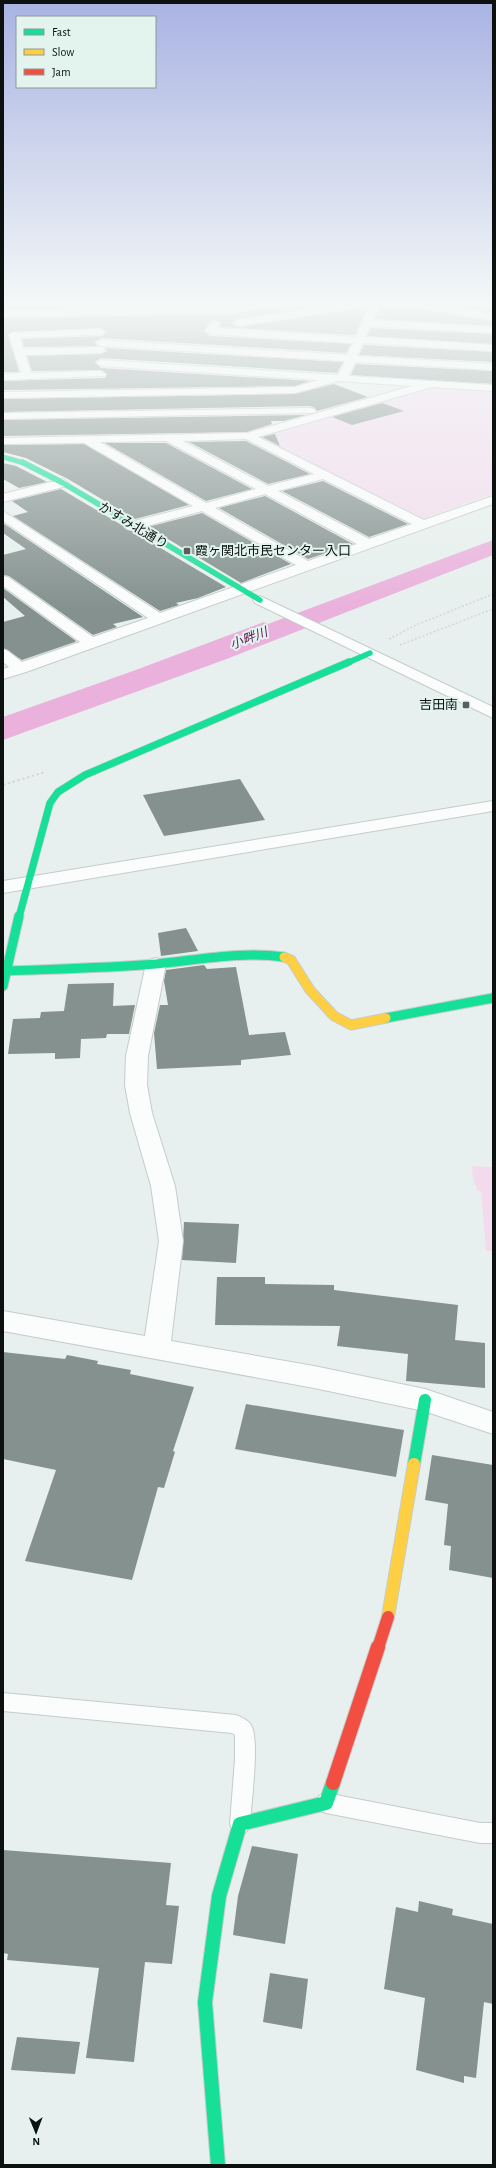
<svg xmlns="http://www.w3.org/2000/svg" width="496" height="2168" viewBox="0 0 496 2168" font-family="'Alegreya Sans','Noto Sans JP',sans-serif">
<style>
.green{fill:#f3dbed}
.water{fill:#eab1dc}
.building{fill:#84918e}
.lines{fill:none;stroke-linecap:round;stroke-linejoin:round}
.lane-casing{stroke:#c5cccb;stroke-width:2}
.street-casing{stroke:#c5cccb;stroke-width:2}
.fast-far5-casing{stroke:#c5cccb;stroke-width:5.5}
.fast-far4-casing{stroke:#c5cccb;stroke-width:6}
.fast-far3-casing{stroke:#c5cccb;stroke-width:8}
.fast-far2-casing{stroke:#c5cccb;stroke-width:11}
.fast-far1-casing{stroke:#c5cccb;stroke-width:14}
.fast-casing{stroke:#c5cccb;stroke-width:16}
.slow-far1-casing{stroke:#c5cccb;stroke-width:11}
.slow-casing{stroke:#c5cccb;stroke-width:14}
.jam-far1-casing{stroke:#c5cccb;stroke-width:14}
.jam-casing{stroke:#c5cccb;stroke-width:16}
.path-far1{stroke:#d5d7d7;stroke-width:1.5;stroke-dasharray:2 2;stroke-linecap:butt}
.path{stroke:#d5d7d7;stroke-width:2;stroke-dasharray:2.5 2.5;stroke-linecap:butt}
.lane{fill:#fbfdfc;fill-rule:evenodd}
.street{fill:#fbfdfc;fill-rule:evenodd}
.fast-far5{stroke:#16e098;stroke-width:4.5}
.fast-far4{stroke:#16e098;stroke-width:5.5}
.fast-far3{stroke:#16e098;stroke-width:7}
.fast-far2{stroke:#16e098;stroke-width:9}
.fast-far1{stroke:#16e098;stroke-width:12}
.fast{stroke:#16e098;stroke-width:14}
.slow-far1{stroke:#ffcf43;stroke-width:9}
.slow{stroke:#ffcf43;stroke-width:12}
.jam-far1{stroke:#f24e42;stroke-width:12}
.jam{stroke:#f24e42;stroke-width:14}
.poi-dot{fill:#595f5e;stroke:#e3f4ef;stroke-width:1.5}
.labels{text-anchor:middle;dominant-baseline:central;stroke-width:4;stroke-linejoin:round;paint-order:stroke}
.far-street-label{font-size:13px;fill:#0c1110;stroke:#e3f4ef}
.far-poi-label{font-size:13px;fill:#0c1110;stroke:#e3f4ef;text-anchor:start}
.far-water-label{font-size:13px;font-style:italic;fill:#601551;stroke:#e3f4ef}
</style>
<rect width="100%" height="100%" fill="#e7f0ee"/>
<g class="green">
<path d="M112,366L322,379L296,388L242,387L240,383L108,377V368Z"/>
<path d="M436,387L493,390V494L424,518L258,438Z"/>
<path d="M472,1166L493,1167V1251H486L481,1191H478L473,1179Z"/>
</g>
<path class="water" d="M493,540V555L224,660L3,740V717L133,671L264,622L268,624Z"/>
<g class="building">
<path d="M3,306H180L3,310Z"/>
<path d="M260,306H325L238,319L232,324L238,327L350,310L356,306H368L355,335L220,327L221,323L215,320L211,321L204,331L210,336L351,344L346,353L101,338L95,342L97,346L24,347L22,339L103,336L106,332L100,328L11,332L8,335L19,372H3V318L232,314L254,310Z"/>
<path d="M380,306H420L426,310L493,321V326L375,319Z"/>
<path d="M449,306H482L493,308V312Z"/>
<path d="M371,328L493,334V344L367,336Z"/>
<path d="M364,345L493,352V362L359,355Z"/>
<path d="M105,348L343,362L337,373L101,358L95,362L101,368L310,381L295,386L3,390V381L105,378L107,374L101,370L32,371L27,356L101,354L107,351Z"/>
<path d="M356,364L493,371V384L351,375Z"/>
<path d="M334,384L368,397L317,411L315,408L310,406L3,412V399L295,394Z"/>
<path d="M382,403L404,411L352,425L332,417Z"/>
<path d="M306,415L284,421H271L272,424L247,432L3,436V420Z"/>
<path d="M275,434L280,446L262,437Z"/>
<path d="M246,441L285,461L310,474L268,484L189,442Z"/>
<path d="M105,443H166L252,489L206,501Z"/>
<path d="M84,444L189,505L135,519L68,479L26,458L3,452V445Z"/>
<path d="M3,463L16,466L47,482L19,488L3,479Z"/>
<path d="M323,481L408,524L369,537L282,491Z"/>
<path d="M61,489L125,527L127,530L132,531L226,587L198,598L176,603L179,605L160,611L13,516L28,512L12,501Z"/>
<path d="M265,496L353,544L308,559L219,508Z"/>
<path d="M202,513L291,564L241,583L148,527Z"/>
<path d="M3,523L143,617L113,624L117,627L93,635L9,576L3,575V555L26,549L3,533Z"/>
<path d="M3,588L76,641L75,642L22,660L3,648V622L25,616L3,597Z"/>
<path d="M240,779L265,820L164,836L143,795Z"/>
<path d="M186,928L198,951L161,956L158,933Z"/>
<path d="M204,965L207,969L236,967L249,1035L285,1032L291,1055L241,1060V1065L157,1069L154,1033L160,1005H168L164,981L166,970Z"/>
<path d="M114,983L113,1006L135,1005L129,1034H107L106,1038L81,1039L80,1058L55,1059V1053L8,1054L13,1019L40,1018L41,1012L64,1011L68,984Z"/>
<path d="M184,1222L239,1224L236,1263L182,1260Z"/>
<path d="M217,1277H265V1284L334,1285V1290L458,1305L455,1340L485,1343V1388L406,1381L408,1354L337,1346L340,1326L215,1325Z"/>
<path d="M3,1352L65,1359L67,1355L98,1361L97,1364L131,1370L130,1374L194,1387L173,1451L175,1452L164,1488L158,1487L132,1580L25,1561L56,1470L3,1459Z"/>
<path d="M246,1404L404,1430L396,1477L235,1449Z"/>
<path d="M432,1455L493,1465V1578L449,1570L451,1546L444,1545L448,1504L425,1500Z"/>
<path d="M252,1846L298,1854L285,1944L233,1935L238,1896Z"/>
<path d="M3,1850L171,1863L166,1905L179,1906L172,1964L145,1962L134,2062L86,2058L99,1968L7,1960L8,1954L3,1953Z"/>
<path d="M419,1901L453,1909L452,1915L493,1924V2004L484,2002L476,2078L464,2076V2083L416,2070L425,1998L384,1989L396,1907L418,1912Z"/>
<path d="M270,1973L308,1979L302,2029L263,2022Z"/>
<path d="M17,2037L80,2042L75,2074L11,2070Z"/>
</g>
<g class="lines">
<defs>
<g id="lane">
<path d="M3,1693L236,1715C241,1717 248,1720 251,1725C260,1739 251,1804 250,1824L247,1831L240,1834L233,1831L230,1824L235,1759V1735L232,1733L3,1711Z"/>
<path d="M326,1793L480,1823H493V1843H480L326,1813L319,1810L316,1803L319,1796Z"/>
</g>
<g id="street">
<path d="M235,306H259L254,309L232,312L3,317V311Z"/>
<path d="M333,306H355L350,309L238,326L233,323L238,320Z"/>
<path d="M370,306H379L373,320L493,327V333L370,326L365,337L493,345V351L363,343L357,356L493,364V370L355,362L349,376L493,385V391L432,387L258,437L424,520L493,496V504L26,672L3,679V669L9,667L3,662V649L8,651L22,662L80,642L3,586V576L8,577L93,637L148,618L3,521V511L160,613L296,565L202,511L132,530L127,529L126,526L127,523L193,506L84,443L3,444V438L247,433L412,386L339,381L295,393L3,398V392L295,387L319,380L101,366L96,363L101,360L338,375L345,361L101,346L96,343L101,340L347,355L353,343L210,334L205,331L212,322L215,321L220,324L217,328L356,337ZM246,439L314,474L268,486L183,441ZM166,441L256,489L206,503L100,442ZM323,479L412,524L369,539L278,491ZM265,494L357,544L308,561L215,508Z"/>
<path d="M421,306H441L493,314V320L426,309Z"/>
<path d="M100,329L105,332L103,334L20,338L23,349L101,347L106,350L101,353L25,355L31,373L101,371L106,374L105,376L3,380V374L21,373L9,335L11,333Z"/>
<path d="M310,408L314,409L316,411L314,413L3,419V413Z"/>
<path d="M63,479L69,483L67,486L3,502V494Z"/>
<path d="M260,596L493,707V718L255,603L253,600Z"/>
<path d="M493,801V811L3,893V881Z"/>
<path d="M156,958L163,960L166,964L148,1056L147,1085L152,1113L175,1186L183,1241L171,1341L314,1366L425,1389L493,1412V1434L424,1411L314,1388L3,1331V1311L145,1336L159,1241L151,1186L130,1113L125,1085L126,1056L146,964L149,960Z"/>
</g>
<path id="fast-far5" d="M3,457L24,463"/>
<g id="fast-far4">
<path d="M22,462L63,483L260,600"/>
<path d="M347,663L370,653"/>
</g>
<path id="fast-far3" d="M19,917L50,803L58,792L85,775L349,662"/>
<g id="fast-far2">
<path d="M6,971C56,969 106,968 156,964C199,960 241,951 284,957"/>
<path d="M3,986L19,916"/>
<path d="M386,1018L493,998"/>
</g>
<path id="fast-far1" d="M414,1464L425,1400"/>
<path id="fast" d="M218,2165L205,2002L219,1896L240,1824L326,1803L333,1783"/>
<path id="slow-far1" d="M284,957L291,960L310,990L334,1016L351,1025L386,1018"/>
<path id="slow" d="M388,1617L414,1464"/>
<path id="jam-far1" d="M378,1648L388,1617"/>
<path id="jam" d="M333,1783L378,1647"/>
</defs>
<use href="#lane" class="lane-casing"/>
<use href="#street" class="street-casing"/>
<use href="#fast-far5" class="fast-far5-casing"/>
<use href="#fast-far4" class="fast-far4-casing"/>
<use href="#fast-far3" class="fast-far3-casing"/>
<use href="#fast-far2" class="fast-far2-casing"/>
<use href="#fast-far1" class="fast-far1-casing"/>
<use href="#fast" class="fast-casing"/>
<use href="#slow-far1" class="slow-far1-casing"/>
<use href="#slow" class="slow-casing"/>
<use href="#jam-far1" class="jam-far1-casing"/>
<use href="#jam" class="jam-casing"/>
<g class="path-far1">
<path d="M389,639L416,625L493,594"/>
<path d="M400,645L493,609"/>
</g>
<path class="path" d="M3,785L45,772"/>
<use href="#lane" class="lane"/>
<use href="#street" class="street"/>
<use href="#fast-far5" class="fast-far5"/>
<use href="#fast-far4" class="fast-far4"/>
<use href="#fast-far3" class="fast-far3"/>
<use href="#fast-far2" class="fast-far2"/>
<use href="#fast-far1" class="fast-far1"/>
<use href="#fast" class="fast"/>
<use href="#slow-far1" class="slow-far1"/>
<use href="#slow" class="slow"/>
<use href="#jam-far1" class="jam-far1"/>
<use href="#jam" class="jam"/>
</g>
<linearGradient id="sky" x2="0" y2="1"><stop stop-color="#a9b3e3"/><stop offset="0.5" stop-color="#f4f8f7"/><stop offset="1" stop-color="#f4f8f7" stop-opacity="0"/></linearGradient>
<rect width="496" height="609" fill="url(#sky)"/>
<g class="poi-dot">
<rect x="183" y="547" width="8" height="8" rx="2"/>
<rect x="462" y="701" width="8" height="8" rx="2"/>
</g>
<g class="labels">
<g class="far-street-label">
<text transform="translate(133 526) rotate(31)">かすみ北通り</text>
</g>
<g class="far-poi-label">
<text x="195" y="551">霞ヶ関北市民センター入口</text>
<text x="458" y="705" text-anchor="end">吉田南</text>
</g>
<g class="far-water-label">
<text transform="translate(249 639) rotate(-21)">小畔川</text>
</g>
</g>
<rect width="496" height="2168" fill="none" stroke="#0c1110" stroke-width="8"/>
<rect x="16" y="16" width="140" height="72" fill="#e3f4ef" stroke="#8d9996"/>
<rect x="24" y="29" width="20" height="6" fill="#16e098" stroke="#8d9996"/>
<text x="52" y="36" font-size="12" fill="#0c1110">Fast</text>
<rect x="24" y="49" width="20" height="6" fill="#ffcf43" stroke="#8d9996"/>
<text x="52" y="56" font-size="12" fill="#0c1110">Slow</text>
<rect x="24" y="69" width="20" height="6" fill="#f24e42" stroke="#8d9996"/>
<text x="52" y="76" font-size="12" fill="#0c1110">Jam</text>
<g transform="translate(36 2132) rotate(179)" stroke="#e3f4ef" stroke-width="3" paint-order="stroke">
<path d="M0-3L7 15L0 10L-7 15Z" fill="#0c1110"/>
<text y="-6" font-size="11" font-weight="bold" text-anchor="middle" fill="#0c1110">N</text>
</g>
</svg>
